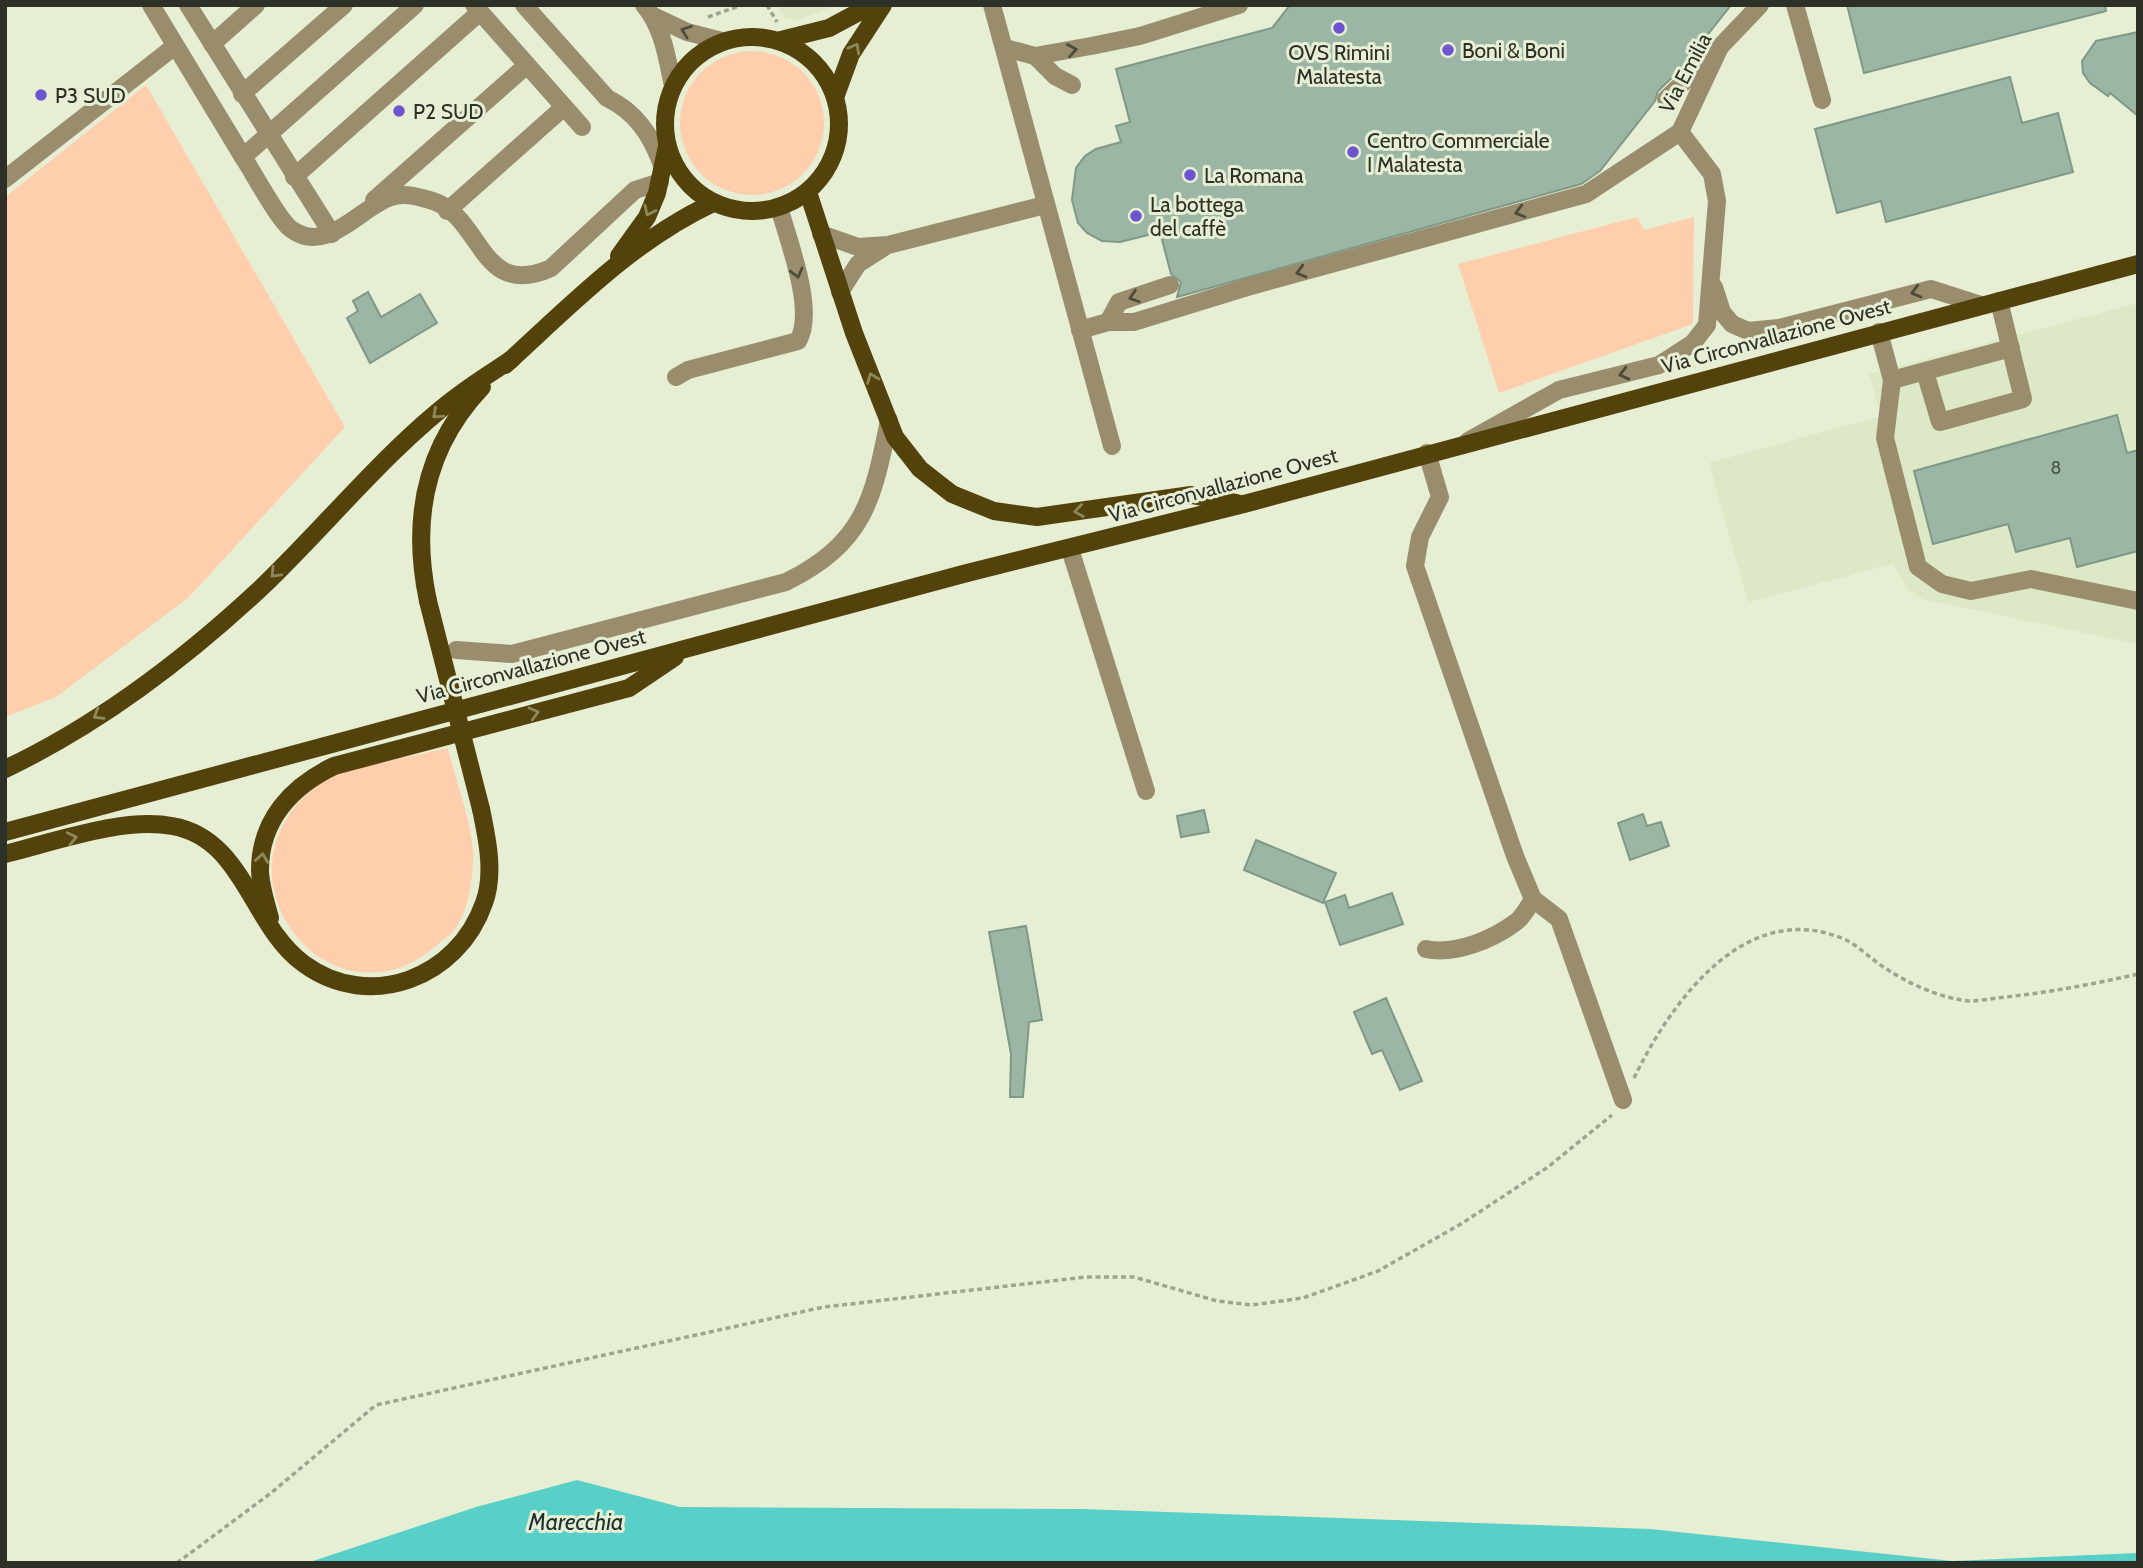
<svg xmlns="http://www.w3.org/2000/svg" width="2143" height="1568" viewBox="0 0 2143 1568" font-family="Cabin,sans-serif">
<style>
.built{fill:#dde9c6}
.green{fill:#ffceac}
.water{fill:#58cfc7}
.building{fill:#9cb6a5;stroke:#7f9887;stroke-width:2}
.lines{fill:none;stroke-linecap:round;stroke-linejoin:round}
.path{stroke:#9da48f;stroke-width:3.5;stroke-dasharray:5 3.5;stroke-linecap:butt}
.minor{stroke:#998d6d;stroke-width:18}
.major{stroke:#53420b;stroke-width:18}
.major-bridge{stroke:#53420b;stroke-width:18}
.oneway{stroke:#4d4c3b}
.oneway2{stroke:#8e875b}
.poi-dot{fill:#6d55cf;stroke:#e6efd4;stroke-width:2.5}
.labels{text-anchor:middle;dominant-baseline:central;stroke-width:6;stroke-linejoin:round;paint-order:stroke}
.number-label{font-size:18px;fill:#495246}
.poi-label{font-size:21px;fill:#2d3026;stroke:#e6efd4;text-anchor:start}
.street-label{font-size:21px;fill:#2d3026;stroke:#e6efd4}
.water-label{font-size:23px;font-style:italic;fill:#1c312f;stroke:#e6efd4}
</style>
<rect width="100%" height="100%" fill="#e6efd4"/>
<g class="built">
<path d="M777,5H837L798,20L785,18Z"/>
<path d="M2138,303V644L1922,599L1907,589L1893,564L1748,602L1709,463L1881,416L1869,374Z"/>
</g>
<g class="green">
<circle cx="752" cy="123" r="72"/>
<path d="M146,85L345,427L188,598L56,697L5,717V197Z"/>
<path d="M1637,217L1644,230L1694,217L1693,324L1499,393L1458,264Z"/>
<path d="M448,748C455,779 471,820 473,851C474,874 469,908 456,928C451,935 442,940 436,946C329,1039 196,867 325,780C341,769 423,754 448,748Z"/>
</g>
<path class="water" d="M577,1480L680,1507L1082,1509L1650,1529L1952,1561L2138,1553V1563H307L476,1507Z"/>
<g class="building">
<path d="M1290,5H1731L1679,71L1658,91L1655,101L1600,171L1581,184L1177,297L1181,282L1171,274L1160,232L1120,242L1102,241L1087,233L1078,223L1072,200L1076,168L1085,156L1096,149L1121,142L1116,126L1130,122L1116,69L1272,28Z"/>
<path d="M1847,5H2105L2106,11L1864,73Z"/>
<path d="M2138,32V116L2110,93L2108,96L2090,83L2083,73L2082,61L2096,41Z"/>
<path d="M2010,77L2022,123L2058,113L2073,172L1886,222L1881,201L1837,213L1815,129Z"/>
<path d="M368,292L381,317L420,294L437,323L370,363L347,318L358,311L353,301Z"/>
<path d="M2117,415L2127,453L2138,450V551L2077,567L2070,538L2016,552L2008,524L1933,544L1914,471Z"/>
<path d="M1204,810L1209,832L1181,837L1177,816Z"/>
<path d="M1643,814L1647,826L1661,822L1669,846L1630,860L1618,823Z"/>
<path d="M1256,840L1336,873L1323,903L1244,870Z"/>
<path d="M1392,893L1403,924L1340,945L1325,902L1345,895L1349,908Z"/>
<path d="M1026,926L1042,1020L1029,1022L1023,1097H1010L1011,1054L989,932Z"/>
<path d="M1386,998L1422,1081L1400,1090L1382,1050L1372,1054L1354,1012Z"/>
</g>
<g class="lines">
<g class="path">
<path d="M767,5L777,22"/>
<path d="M708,17L742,5"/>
<path d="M1634,1078C1672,1000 1747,896 1846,940C1860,947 1872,960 1885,968C1909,984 1940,998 1969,1001C1981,1001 1994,998 2006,997C2051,992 2094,984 2138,974"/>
<path d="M177,1563L271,1493L376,1405L824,1307L1086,1277H1134L1217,1301L1252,1305L1303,1298L1378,1271L1461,1224L1548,1167L1612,1115"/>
</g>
<g class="minor">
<path d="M151,5L243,157"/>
<path d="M188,5L332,234"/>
<path d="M415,5L243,157C253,172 279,221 291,229C327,256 360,207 391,197C405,192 419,197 433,201C483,218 480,300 551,268L635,190L660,182"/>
<path d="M474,5L582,127"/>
<path d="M524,5L607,98C636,112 651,135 662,165"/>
<path d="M644,5C663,27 667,58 673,86"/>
<path d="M992,5L1112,446"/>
<path d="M1795,5L1822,100"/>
<path d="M653,16L687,32L722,41"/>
<path d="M212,44L256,5"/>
<path d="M1005,48L1035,56L1091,46L1140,36L1239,5"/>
<path d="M1035,56L1055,76L1072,85"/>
<path d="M242,94L344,5"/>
<path d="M1666,99L1711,56"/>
<path d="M1680,132L1720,47L1760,5"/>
<path d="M294,177L480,12"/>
<path d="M5,179L175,46"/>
<path d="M374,200L527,65"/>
<path d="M447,211L564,107"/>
<path d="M821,234L858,247L888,245L1045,205"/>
<path d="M1714,287L1722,312L1732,324L1748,331L1779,328L1931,289L1981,305"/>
<path d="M840,292L858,264L886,246"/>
<path d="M1108,322L1119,302L1170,285"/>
<path d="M1080,330L1108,322H1134L1251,286L1586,194L1680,132L1712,174L1717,201L1707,325L1693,343L1659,365L1559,390L1468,441"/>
<path d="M1879,332L1892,380L1885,438L1918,567L1942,584L1971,591L2031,579L2138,601"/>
<path d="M1925,372L1940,422L2023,399L1999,301"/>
<path d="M676,377L688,370L798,341C816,311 788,240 779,207"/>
<path d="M1892,380L2011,348"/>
<path d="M1427,453L1440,497L1420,537L1415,566L1515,856L1533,899L1559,919L1623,1100"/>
<path d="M1070,549L1146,791"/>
<path d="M456,650L512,654L786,582C864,543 873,501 889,420"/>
<path d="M1426,949C1455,955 1492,940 1516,922C1523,917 1528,907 1533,899"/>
</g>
<g class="major">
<circle cx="752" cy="124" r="87"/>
<path d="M781,40L829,28L872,5"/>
<path d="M836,95L851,54L883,5"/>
<path d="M808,192L854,333L895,437L920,469L952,494L994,511L1037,517L1191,495L1237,503"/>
<path d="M619,256L647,217L657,193L667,146"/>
<path d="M505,365C571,305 632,241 713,203"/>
<path d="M428,601C411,521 424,448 482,387"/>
<path d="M5,769C98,725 186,658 261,588C325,527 389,447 459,395C476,382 494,371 512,359"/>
<path d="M5,832L967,573L1244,504L2138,264"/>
<path d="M5,854C54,842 123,817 172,826C244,838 251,926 304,964C370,1012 458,978 484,903C495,874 487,838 481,809"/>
<path d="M270,918C266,903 260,885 260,870C260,820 292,786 334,766L629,688L675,657"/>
</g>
<path class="major-bridge" d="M428,601L481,809"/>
</g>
<defs><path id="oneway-chevron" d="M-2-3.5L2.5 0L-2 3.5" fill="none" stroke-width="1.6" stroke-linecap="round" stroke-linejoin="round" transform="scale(1.75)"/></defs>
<g class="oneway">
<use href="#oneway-chevron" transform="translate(686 31) rotate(-160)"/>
<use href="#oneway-chevron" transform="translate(1072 50) rotate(-10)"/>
<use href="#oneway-chevron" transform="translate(1520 212) rotate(165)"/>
<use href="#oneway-chevron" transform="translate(1301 272) rotate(165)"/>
<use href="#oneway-chevron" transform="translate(797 273) rotate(75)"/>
<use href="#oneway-chevron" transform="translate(1916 292) rotate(165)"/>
<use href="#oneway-chevron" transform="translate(1134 297) rotate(162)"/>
<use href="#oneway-chevron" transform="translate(1624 374) rotate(166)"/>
</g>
<g class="oneway2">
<use href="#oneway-chevron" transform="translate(855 48) rotate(-61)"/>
<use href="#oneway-chevron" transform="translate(649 211) rotate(115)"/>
<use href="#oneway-chevron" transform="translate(872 378) rotate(-111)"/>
<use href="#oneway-chevron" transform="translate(437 414) rotate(138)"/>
<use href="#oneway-chevron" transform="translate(1079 511) rotate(172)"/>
<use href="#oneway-chevron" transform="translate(275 573) rotate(135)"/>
<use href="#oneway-chevron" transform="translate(534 713) rotate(-15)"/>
<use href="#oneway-chevron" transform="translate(98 715) rotate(149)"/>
<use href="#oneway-chevron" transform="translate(72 838) rotate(-13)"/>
<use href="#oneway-chevron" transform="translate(262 858) rotate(-82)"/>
</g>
<g class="poi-dot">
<circle cx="1339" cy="28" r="7"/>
<circle cx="1448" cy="50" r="7"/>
<circle cx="41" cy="95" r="7"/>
<circle cx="399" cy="111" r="7"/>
<circle cx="1353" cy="152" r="7"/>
<circle cx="1190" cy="175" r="7"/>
<circle cx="1136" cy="216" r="7"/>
</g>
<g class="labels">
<g class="number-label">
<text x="2056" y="468">8</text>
</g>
<g class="poi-label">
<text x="1462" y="50">Boni &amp; Boni</text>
<text x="1339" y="52" text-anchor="middle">OVS Rimini<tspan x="1339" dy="24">Malatesta</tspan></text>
<text x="55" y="95">P3 SUD</text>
<text x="413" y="111">P2 SUD</text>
<text x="1367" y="140">Centro Commerciale<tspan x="1367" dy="24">I Malatesta</tspan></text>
<text x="1204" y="175">La Romana</text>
<text x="1150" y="204">La bottega<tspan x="1150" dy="24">del caffè</tspan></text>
</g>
<g class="street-label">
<text transform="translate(1685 73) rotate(-62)">Via Emilia</text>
<text transform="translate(1776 336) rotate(-15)">Via Circonvallazione Ovest</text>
<text transform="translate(1223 485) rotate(-15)">Via Circonvallazione Ovest</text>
<text transform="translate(531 666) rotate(-15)">Via Circonvallazione Ovest</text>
</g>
<g class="water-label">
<text x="576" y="1522">Marecchia</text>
</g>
</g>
<rect width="2143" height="1568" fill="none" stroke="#2d3026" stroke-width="14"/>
</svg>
